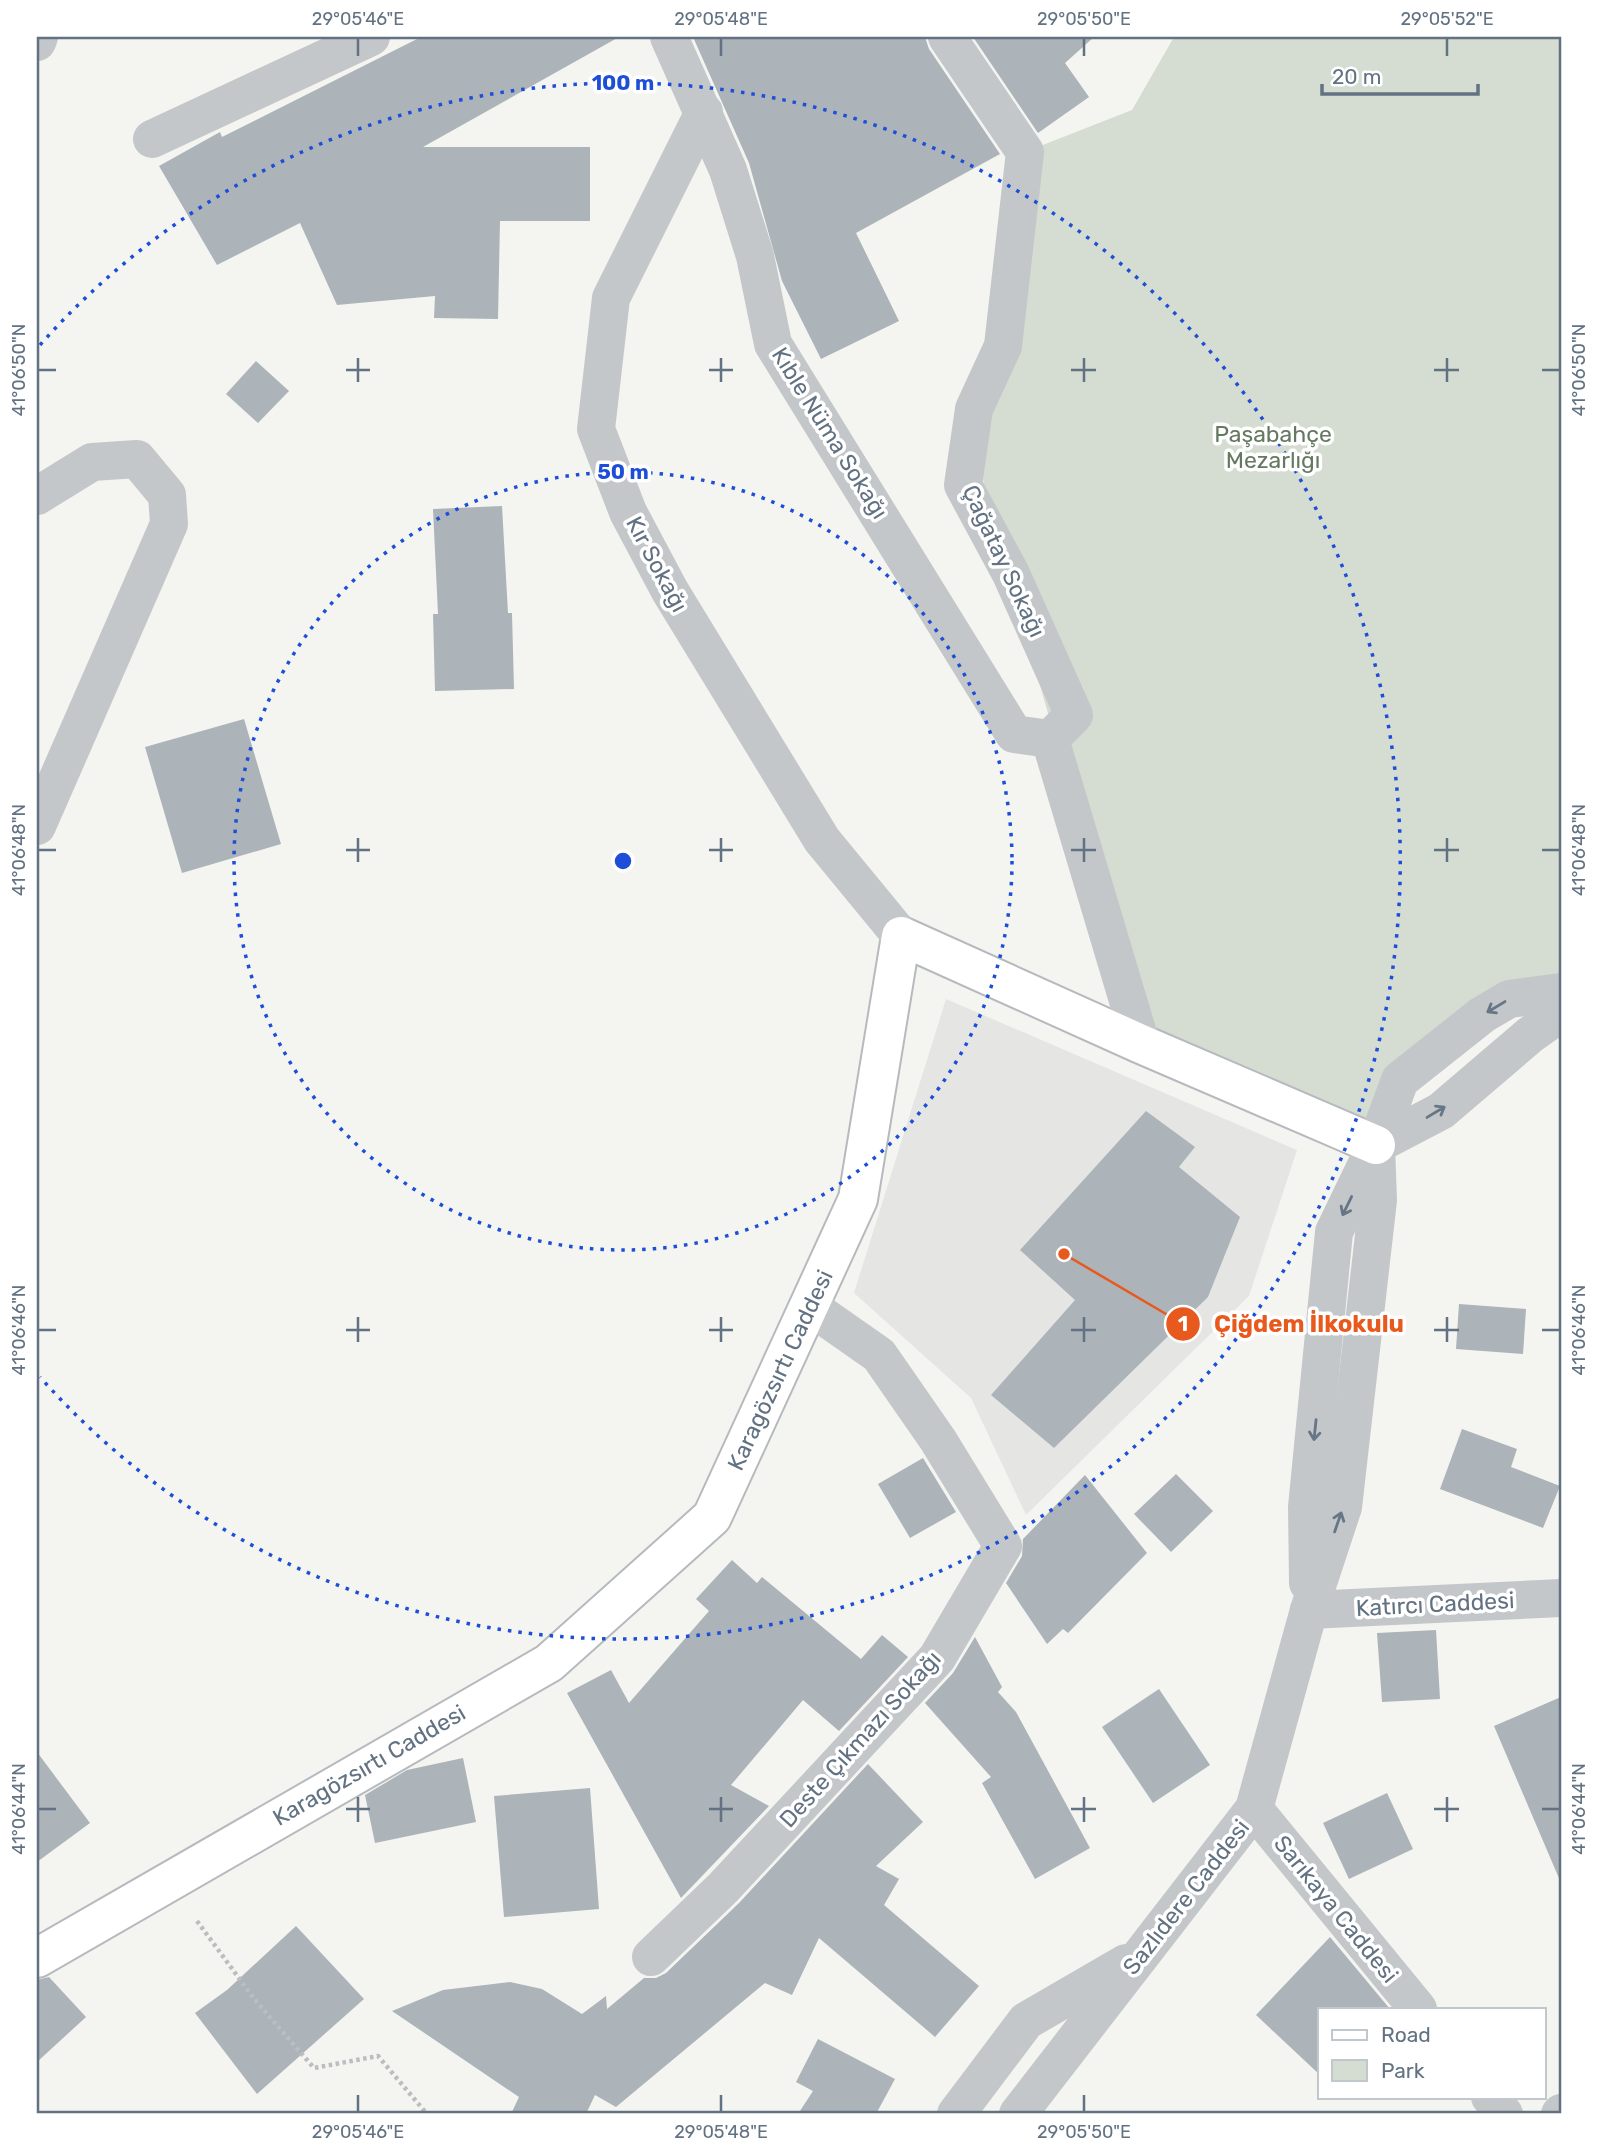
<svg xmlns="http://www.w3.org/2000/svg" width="1598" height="2151" viewBox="0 0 1598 2151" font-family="Rubik,sans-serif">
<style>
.built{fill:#e5e6e4}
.green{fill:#d5dcd1}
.building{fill:#acb3b9}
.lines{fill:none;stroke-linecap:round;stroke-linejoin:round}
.secondary-casing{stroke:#b6babe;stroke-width:42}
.path{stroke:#bbbdbf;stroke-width:4.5;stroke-dasharray:3.5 3.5;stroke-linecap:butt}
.street{stroke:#c4c7ca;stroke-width:38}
.secondary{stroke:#fff;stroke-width:38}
.oneway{stroke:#677686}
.ticks{fill:none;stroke:#627282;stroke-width:2.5}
.ring{fill:none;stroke:#1d4ed8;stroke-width:3.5;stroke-dasharray:3.5 7}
.labels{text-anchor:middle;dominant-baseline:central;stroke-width:7;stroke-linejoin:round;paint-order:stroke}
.street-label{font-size:23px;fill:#627282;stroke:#fff}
.park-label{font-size:23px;fill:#657961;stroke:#fff}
.centre{fill:#1d4ed8;stroke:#fff;stroke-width:3.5}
.ring-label{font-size:21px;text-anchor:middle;font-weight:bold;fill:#1d4ed8;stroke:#fff;stroke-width:7;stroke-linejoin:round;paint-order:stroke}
.leader{fill:none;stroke:#e8591d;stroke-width:2.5}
.callout-dot{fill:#e8591d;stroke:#fff;stroke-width:2.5}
.mark-label{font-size:21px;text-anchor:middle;font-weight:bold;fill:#fff}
.callout-label{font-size:24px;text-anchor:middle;font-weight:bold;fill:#e8591d;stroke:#fff;stroke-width:7;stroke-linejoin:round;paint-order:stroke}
.neatline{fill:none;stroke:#627282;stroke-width:2.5}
.ticks-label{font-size:18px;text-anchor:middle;fill:#627282}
</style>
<rect width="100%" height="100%" fill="#f4f5f0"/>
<path class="built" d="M946,999L1297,1150L1249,1296L1026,1515L971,1398L854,1293Z"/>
<path class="green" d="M1174,37H1561V992L1400,1080L1376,1145L1141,1044L984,486L975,409L1025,152L1132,110Z"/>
<g class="building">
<path d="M421,37H619L423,147H590V221H500L498,319L434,318L435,296L337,305L300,223L217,265L159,166L220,132L222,137Z"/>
<path d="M693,37H925L929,49L1000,154L856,233L899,321L821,359L782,281L749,163Z"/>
<path d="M973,37H1094L1065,63L1089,97L1038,133Z"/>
<path d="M256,361L289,391L258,423L226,394Z"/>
<path d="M502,506L508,613H512L514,689L435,691L433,614H438L433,509Z"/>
<path d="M244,719L281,844L182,873L145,747Z"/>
<path d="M1146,1111L1195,1147L1179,1167L1240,1217L1208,1297L1054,1448L991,1395L1075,1300L1020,1250Z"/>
<path d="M1459,1304L1526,1309L1523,1354L1456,1349Z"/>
<path d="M1462,1429L1517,1449L1511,1467L1560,1486L1543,1528L1440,1489Z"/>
<path d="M923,1458L956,1512L910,1538L878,1484Z"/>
<path d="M1176,1474L1213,1511L1171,1552L1134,1514Z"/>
<path d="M1085,1475L1147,1553L1068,1633L1063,1629L1047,1644L1006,1583L1022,1556L1023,1539Z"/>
<path d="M732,1560L757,1583L762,1577L861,1659L882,1635L908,1657L839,1731L803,1700L731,1785L769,1806L681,1898L567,1693L611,1670L629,1703L709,1611L696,1599Z"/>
<path d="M1436,1630L1440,1699L1382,1702L1377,1633Z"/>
<path d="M975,1637L1002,1687L998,1692L1016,1712L1090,1848L1035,1879L982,1783L991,1777L925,1703L953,1673Z"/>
<path d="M1159,1689L1210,1765L1153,1803L1102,1727Z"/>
<path d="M1561,1697V1883L1494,1726Z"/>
<path d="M37,1752L90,1823L37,1862Z"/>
<path d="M463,1758L476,1822L375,1843L365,1795L407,1770Z"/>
<path d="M868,1764L923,1822L876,1866L899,1879L884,1905L979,1986L935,2037L819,1938L792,1995L765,1983L616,2107L595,2095L586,2114H511L519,2097L392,2011L443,1990L510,1982L542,1989L582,2014L606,1996L607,2009L644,1978H656L666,1973L739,1903Z"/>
<path d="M590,1788L599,1909L504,1917L494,1796Z"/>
<path d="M1387,1793L1413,1849L1349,1879L1323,1823Z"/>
<path d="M296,1926L364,1999L257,2094L195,2013L227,1990Z"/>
<path d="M1330,1937L1390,2009H1320V2075L1256,2015Z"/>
<path d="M49,1977L86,2017L37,2062V1980Z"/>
<path d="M818,2039L895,2079L876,2114H798L813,2091L796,2082Z"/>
</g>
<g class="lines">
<defs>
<path id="secondary" d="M37,1958L549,1663L712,1517L858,1199L901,936L1141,1044L1376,1145"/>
</defs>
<use href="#secondary" class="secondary-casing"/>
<path class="path" d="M197,1921L255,2000L314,2068L378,2056L427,2114"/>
<g class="street">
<path d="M669,37L728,170L755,256L773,344L1014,734L1050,739"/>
<path d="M947,37L1025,152L1003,346L974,409L963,485L1011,574L1074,715L1050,739L1141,1044"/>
<path d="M37,42L39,37"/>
<path d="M704,112L611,298L596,429L628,512L670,591L822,840L901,936"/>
<path d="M152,139L371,37"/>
<path d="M37,496L92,462L137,459L167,495L169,524L37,826"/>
<path d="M1376,1145L1441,1111L1530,1035L1561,1013"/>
<path d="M1308,1583L1307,1507L1334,1232L1376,1145L1400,1080L1482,1015L1509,999L1561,992"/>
<path d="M1309,1610L1561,1598"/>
<path d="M1254,1809L1418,2009"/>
<path d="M651,1957L723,1888L937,1658L1003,1546L938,1440L879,1355L809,1306"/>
<path d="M1490,2097L1504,2114"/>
<path d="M956,2114L1026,2021L1126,1963"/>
<path d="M1018,2114L1254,1809L1309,1610L1343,1507L1378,1200L1376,1145"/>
<path d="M1560,2114L1561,2113"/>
</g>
<use href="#secondary" class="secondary"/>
</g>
<defs><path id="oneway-shaft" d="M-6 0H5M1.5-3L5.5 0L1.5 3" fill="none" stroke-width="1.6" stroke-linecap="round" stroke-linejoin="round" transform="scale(1.75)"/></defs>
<g class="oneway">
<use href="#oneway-shaft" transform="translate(1496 1007) rotate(149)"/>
<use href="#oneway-shaft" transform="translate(1436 1112) rotate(-31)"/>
<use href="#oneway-shaft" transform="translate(1347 1206) rotate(116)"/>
<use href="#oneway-shaft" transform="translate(1315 1430) rotate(96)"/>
<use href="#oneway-shaft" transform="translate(1338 1522) rotate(-71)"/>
</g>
<path class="ticks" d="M358,38V56M721,38V56M1084,38V56M1447,38V56M358,358V382M721,358V382M1084,358V382M1447,358V382M38,370H56M346,370H370M709,370H733M1071,370H1096M1434,370H1459M1542,370H1560M358,838V862M721,838V862M1084,838V862M1447,838V862M38,850H56M346,850H370M709,850H733M1071,850H1096M1434,850H1459M1542,850H1560M358,1317V1342M721,1317V1342M1084,1317V1342M1447,1317V1342M38,1330H56M346,1330H370M709,1330H733M1071,1330H1096M1434,1330H1459M1542,1330H1560M358,1797V1822M721,1797V1822M1084,1797V1822M1447,1797V1822M38,1809H56M346,1809H370M709,1809H733M1071,1809H1096M1434,1809H1459M1542,1809H1560M358,2095V2112M721,2095V2112M1084,2095V2112"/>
<g class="ring">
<circle cx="623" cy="861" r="389"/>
<path d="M40 345A778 778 0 1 1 40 1377"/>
</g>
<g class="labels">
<g class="street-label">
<text transform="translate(830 433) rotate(58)">Kıble Nüma Sokağı</text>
<text transform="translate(1004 561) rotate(65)">Çağatay Sokağı</text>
<text transform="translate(657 564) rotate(62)">Kır Sokağı</text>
<text transform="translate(780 1370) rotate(-65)">Karagözsırtı Caddesi</text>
<text transform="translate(1435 1604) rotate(-3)">Katırcı Caddesi</text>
<text transform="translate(860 1739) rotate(-48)">Deste Çıkmazı Sokağı</text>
<text transform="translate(369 1765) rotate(-30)">Karagözsırtı Caddesi</text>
<text transform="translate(1186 1897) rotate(-52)">Sazlıdere Caddesi</text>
<text transform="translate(1336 1909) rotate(51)">Sarıkaya Caddesi</text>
</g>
<g class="park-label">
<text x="1273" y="434">Paşabahçe<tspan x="1273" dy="26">Mezarlığı</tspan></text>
</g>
</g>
<circle cx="623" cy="861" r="10" class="centre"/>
<g class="ring-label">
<text x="623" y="90">100 m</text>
<text x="623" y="479">50 m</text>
</g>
<path class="leader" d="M1064 1254L1183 1324"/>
<g class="callout-dot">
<circle cx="1064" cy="1254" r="7"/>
<circle cx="1183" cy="1324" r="18"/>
</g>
<g class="mark-label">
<text x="1183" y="1331">1</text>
</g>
<g class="callout-label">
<text x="1309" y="1332">Çiğdem İlkokulu</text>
</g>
<rect width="1598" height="2151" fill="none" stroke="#ffffff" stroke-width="77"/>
<rect x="1318" y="2008" width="228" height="91" fill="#ffffff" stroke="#c0c7cd" stroke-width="2"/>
<rect x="1332" y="2030" width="35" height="10" fill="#ffffff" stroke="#c0c7cd" stroke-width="2"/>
<text x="1381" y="2042" font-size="21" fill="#627282">Road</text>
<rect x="1332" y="2060" width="35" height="21" fill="#d5dcd1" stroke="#c0c7cd" stroke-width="2"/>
<text x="1381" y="2078" font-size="21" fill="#627282">Park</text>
<path d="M1322 84v10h156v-10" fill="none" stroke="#627282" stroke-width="3.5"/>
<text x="1332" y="84" font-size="21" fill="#627282" stroke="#ffffff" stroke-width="5" paint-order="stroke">20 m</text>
<rect x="38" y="38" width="1522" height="2074" class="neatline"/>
<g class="ticks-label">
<text x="358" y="25">29°05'46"E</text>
<text x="721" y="25">29°05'48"E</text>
<text x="1084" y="25">29°05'50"E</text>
<text x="1447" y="25">29°05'52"E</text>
<text transform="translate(19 370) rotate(-90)" y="6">41°06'50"N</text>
<text transform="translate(1579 370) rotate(-90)" y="6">41°06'50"N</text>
<text transform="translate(19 850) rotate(-90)" y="6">41°06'48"N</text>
<text transform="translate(1579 850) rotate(-90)" y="6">41°06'48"N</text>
<text transform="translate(19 1330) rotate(-90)" y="6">41°06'46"N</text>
<text transform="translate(1579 1330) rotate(-90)" y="6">41°06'46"N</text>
<text transform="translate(19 1809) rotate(-90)" y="6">41°06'44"N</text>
<text transform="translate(1579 1809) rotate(-90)" y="6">41°06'44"N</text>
<text x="358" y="2138">29°05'46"E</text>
<text x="721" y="2138">29°05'48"E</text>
<text x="1084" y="2138">29°05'50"E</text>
</g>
</svg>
